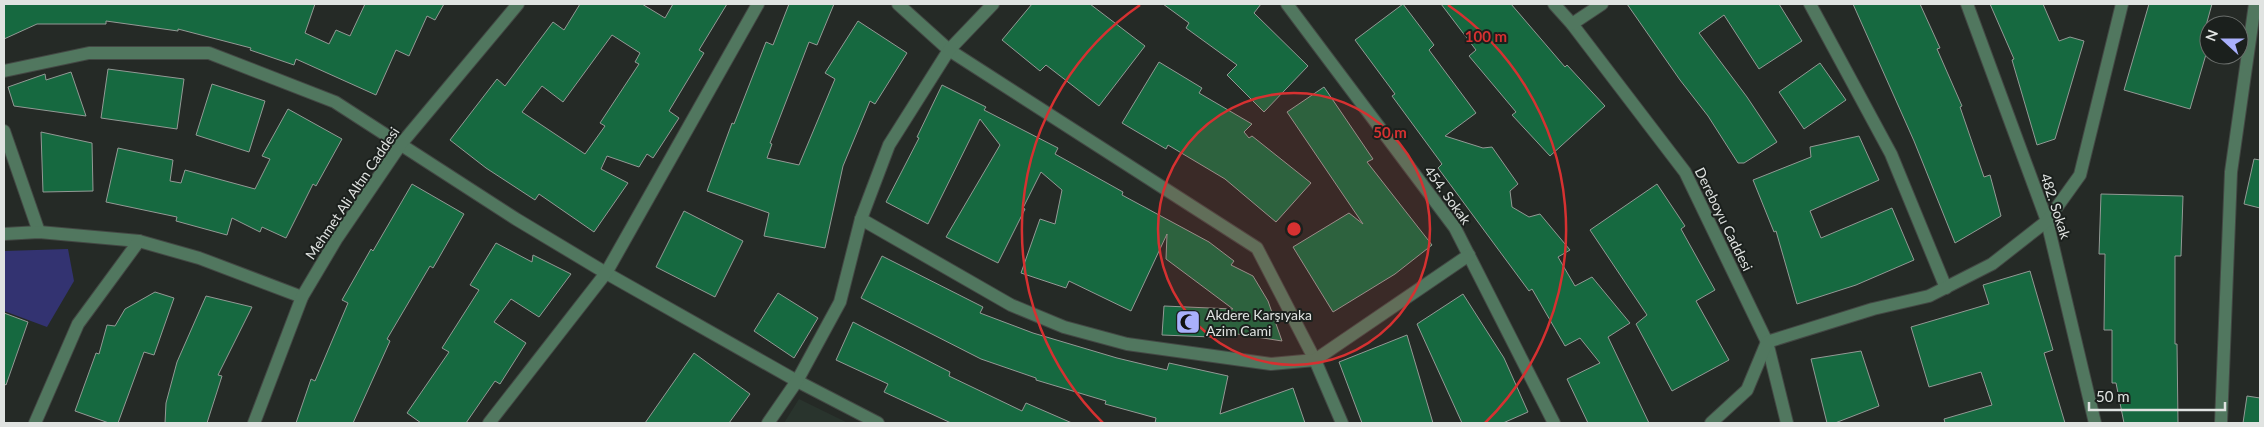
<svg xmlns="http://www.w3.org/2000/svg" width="2264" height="427" viewBox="0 0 2264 427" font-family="Lato,sans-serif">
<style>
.built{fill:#29342d}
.green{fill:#333371}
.building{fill:#166940;stroke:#939995;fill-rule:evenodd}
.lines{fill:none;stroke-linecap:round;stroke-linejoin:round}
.minor-casing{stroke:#434844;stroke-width:14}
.minor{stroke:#51775f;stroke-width:12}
.ring{fill:none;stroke:#d63131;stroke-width:2.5}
.labels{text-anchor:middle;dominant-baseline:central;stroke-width:4;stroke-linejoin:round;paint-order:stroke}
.street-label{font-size:14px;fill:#e0e3e1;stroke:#1b201d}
.poi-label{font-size:14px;fill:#e0e3e1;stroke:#1b201d;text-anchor:start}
.centre{fill:#d63131;stroke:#1b201d;stroke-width:2.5}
.ring-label{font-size:15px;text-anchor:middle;font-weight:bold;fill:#d63131;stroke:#1b201d;stroke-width:4;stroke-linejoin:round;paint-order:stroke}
</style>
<rect width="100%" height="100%" fill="#252a26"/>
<path class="built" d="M799,399L848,423H784Z"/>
<path class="green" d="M68,249L74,281L47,327L4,311V251Z"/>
<g class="building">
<path d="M4,4H315L305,33L329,44L336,30L350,36L365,4H444L435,20L427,16L409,56L396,50L376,95L296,59L294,65L250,50L251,48L178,29V31L106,21V24H37L4,39Z"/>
<path d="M580,4H642L665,18L673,4H727L699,50L704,53L669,111L679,118L653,158L647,154L639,167L607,156L601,169L628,183L594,232L539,194L535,200L486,168L450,140L497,79L505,86L553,22L564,30ZM612,35L640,53L635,62L639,64L600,123L605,126L585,154L522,112L542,86L563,102Z"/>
<path d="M789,4H834L817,45L809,42L770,143L772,144L767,158L799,165L835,79L825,73L858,21L907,53L875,104L870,101L843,166L825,248L764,236L769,213L707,191L732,123L734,124L766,42L773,45Z"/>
<path d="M1032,4H1090L1145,46L1099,106L1046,65L1040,71L1002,40Z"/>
<path d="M1163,4H1261L1254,13L1308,66L1264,112L1227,75L1237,65L1186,28L1189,23Z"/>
<path d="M1403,4L1434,45L1429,50L1476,113L1445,136L1483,148L1492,147L1518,184L1510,191L1512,207L1529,217L1540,214L1570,250L1558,257L1575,286L1592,277L1630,323L1608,337L1649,423H1588L1567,379L1600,363L1580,338L1565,346L1532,289L1529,291L1438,168L1442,164L1392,96L1395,94L1355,40Z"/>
<path d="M1441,4H1511L1565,67L1567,65L1605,106L1550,156L1512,115L1516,112L1469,56L1476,50Z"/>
<path d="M1627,4H1779L1802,41L1759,69L1724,15L1699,33L1747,97L1777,142L1744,163H1738L1708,116L1680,80Z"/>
<path d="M1853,4H1920L1940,48L1937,49L1962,106L1960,107L1984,177L1990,175L2001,216L1955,243L1914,141Z"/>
<path d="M1990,4H2043L2059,41L2070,37L2084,41L2055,139L2037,145L2012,60L2014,59Z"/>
<path d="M2149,4H2212L2202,40L2209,44L2190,109L2124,90Z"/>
<path d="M1159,62L1202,88L1199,93L1252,124L1244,132L1249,138L1252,136L1311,183L1276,222L1225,179L1168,145L1166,149L1122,123Z"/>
<path d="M1820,63L1846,100L1804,129L1779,92Z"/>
<path d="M108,69L184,79L177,129L101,118Z"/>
<path d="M71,72L86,116L14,106L8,87L45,74L46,80Z"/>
<path d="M212,84L265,101L249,152L196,135Z"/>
<path d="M942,85L986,107L984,110L1058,148L1055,154L1123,192L1122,195L1209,242L1234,261L1231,265L1253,276L1268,301L1282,341L1212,330V337L1162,335L1164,306L1233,309L1166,259L1167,234L1131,311L1069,281L1066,288L1021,273L1040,219L1055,224L1062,190L1041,172L1023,208L1025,209L998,263L946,237L1000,145L980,119L928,224L886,202L919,138L917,137Z"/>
<path d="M1324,87L1373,159L1367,162L1432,245L1395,274L1333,312L1293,247L1349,213L1363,224L1287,112Z"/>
<path d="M288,109L342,139L316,186L313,184L286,238L262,227L260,232L232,218L227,235L176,221L177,217L106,202L118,148L173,160L170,181L181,183L185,170L255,189L270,159L262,156Z"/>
<path d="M41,132L92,143L93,191L43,192Z"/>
<path d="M1859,136L1879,180L1810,211L1821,238L1892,208L1914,260L1856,285L1797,304L1776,231L1774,232L1753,180L1811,157L1810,147Z"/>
<path d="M2254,159L2260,160V208L2244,204Z"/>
<path d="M412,184L464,214L433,268L430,266L387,339L390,341L353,423H296L311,379L315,381L348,303L342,300L371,249L373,251Z"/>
<path d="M1657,184L1685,226L1681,229L1715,290L1696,301L1729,360L1672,391L1636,324L1647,315L1590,230Z"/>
<path d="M2101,194L2183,196L2181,256H2175V344H2177L2178,423H2124L2116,383H2112V330H2104L2105,254H2099Z"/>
<path d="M684,211L743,241L715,297L656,267Z"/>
<path d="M496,243L532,262L533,255L571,274L539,317L511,299L494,322L526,343L500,384L495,381L466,423H421L407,413L449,352L442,348L479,290L470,285Z"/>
<path d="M882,256L983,307L980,313L1033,333L1117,358L1167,370L1169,363L1228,376L1220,414L1293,388L1305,423H1155L1156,418L1105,404L1106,401L1036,380V378L981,359L861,298Z"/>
<path d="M2030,271L2053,350L2044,353L2065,423H1945L1944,419L1992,405L1981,372L1929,387L1911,327L1989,304L1983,285Z"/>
<path d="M155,292L174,298L154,355L144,352L118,423H109L75,411L96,353L99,354L107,325L115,326L125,309Z"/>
<path d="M778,293L818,318L794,358L754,331Z"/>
<path d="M1463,294L1504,358L1528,412L1503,423H1462L1417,324Z"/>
<path d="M206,296L252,307L218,375L222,376L207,423H165L166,403L177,362Z"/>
<path d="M4,313L28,322L6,385L4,384Z"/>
<path d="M853,322L950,372L949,376L1022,411L1026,403L1072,423H951L884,392L888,384L836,360Z"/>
<path d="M1407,335L1433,423H1362L1339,362Z"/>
<path d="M1861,351L1879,406L1835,423H1827L1811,359Z"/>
<path d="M694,353L750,394L729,423H645Z"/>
<path d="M2247,396L2260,398V423H2243Z"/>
</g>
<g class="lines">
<defs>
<g id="minor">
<path d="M898,4L949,50L1257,248L1315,360L1342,423"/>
<path d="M1287,4L1455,228L1554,423"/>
<path d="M1554,4L1572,24L1685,172L1767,342L1787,423"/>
<path d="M1810,4L1891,154L1946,288"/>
<path d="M1967,4L2047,221L2095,423"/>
<path d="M1572,24L1602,4"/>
<path d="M4,71L89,53H209L335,102L516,219L606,273L797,381L878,423"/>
<path d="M4,131L39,232"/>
<path d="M861,219L1011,305L1064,327L1127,344L1271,364L1315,360L1469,255"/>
<path d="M4,234L39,232L139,241L199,258L302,297"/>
<path d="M35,423L78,324L139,241"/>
<path d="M254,423L302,297L337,238L401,144L518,4"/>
<path d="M489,423L606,273L758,4"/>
<path d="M768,423L797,381L840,302L861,219L889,145L949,50L993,4"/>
<path d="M1711,423L1747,390L1767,342L1873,309L1929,296L1992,264L2047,221L2080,175L2122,4"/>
<path d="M2221,423L2231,172L2255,4"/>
</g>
</defs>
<use href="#minor" class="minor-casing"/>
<use href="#minor" class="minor"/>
</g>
<circle cx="1294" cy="229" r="136" fill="#d63131" fill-opacity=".12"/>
<g class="ring">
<circle cx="1294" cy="229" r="136"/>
<path d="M1103 423A272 272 0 0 1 1140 5M1448 5A272 272 0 0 1 1485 423"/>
</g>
<defs>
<symbol id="mosque-square" viewBox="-11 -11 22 22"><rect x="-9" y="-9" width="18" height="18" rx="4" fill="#a9b0fc" stroke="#1b201d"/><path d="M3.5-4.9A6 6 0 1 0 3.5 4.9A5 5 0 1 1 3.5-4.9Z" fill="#111"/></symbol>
</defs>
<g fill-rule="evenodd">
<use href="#mosque-square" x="1174" y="308" width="28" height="28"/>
</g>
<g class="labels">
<g class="street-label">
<text transform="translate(352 193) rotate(-56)">Mehmet Ali Altın Caddesi</text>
<text transform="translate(1448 195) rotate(54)">454. Sokak</text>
<text transform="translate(2056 206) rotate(72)">482. Sokak</text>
<text transform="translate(1724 219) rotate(64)">Dereboyu Caddesi</text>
</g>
<g class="poi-label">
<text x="1206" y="314">Akdere Karşıyaka<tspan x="1206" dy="16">Azim Cami</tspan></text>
</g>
</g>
<circle cx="1294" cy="229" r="8" class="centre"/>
<g class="ring-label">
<text x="1486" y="42">100 m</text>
<text x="1390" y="138">50 m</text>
</g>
<rect width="2264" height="427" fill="none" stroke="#e0e3e1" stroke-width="10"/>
<g transform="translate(2224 40) rotate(291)"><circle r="24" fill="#1b201d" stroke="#6a6e6b"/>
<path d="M0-4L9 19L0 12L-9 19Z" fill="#a9b0fc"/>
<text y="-8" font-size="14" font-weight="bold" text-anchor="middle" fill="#e0e3e1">N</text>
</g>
<path d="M2089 402v8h136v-8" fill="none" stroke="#e0e3e1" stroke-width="2.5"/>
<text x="2096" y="402" font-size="15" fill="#e0e3e1" stroke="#1b201d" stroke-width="4" paint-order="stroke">50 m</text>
</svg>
